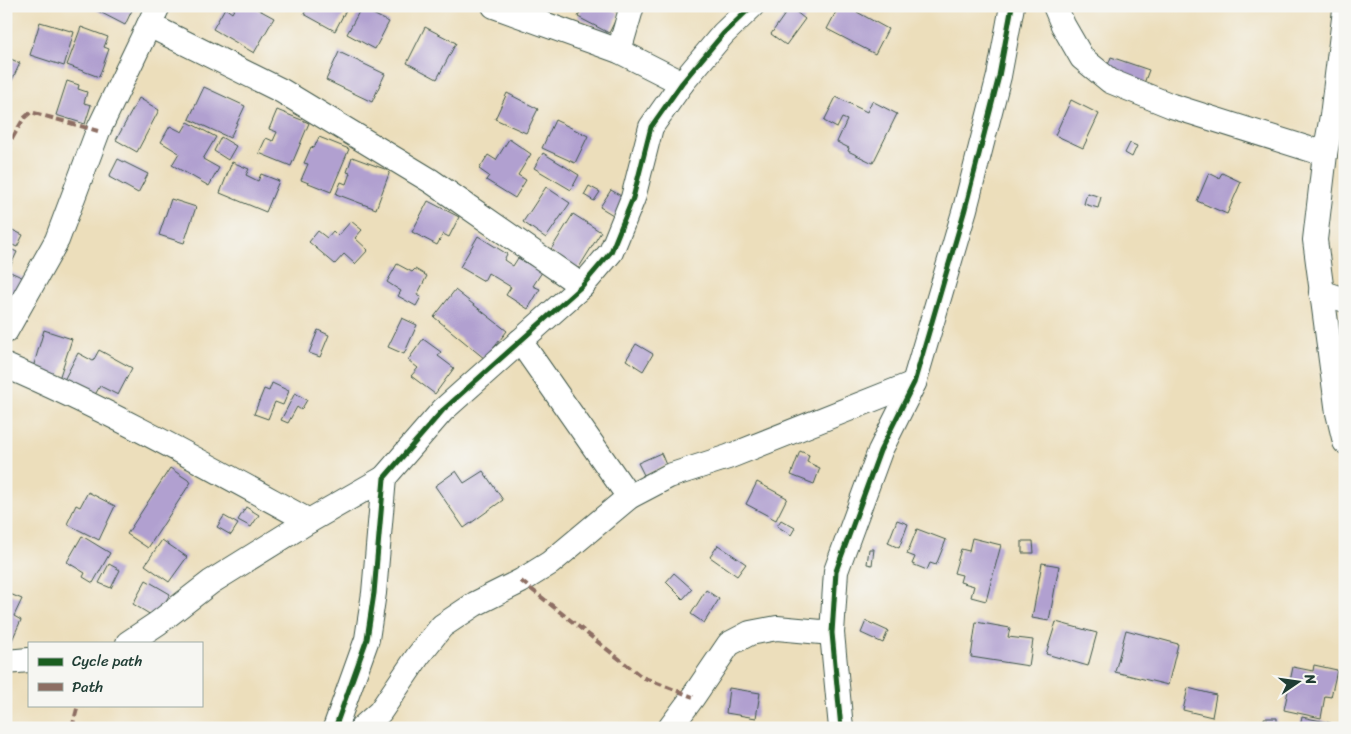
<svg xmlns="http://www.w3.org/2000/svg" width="1351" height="734" viewBox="0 0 1351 734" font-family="Sriracha,sans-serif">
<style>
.building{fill:#b1a0d0}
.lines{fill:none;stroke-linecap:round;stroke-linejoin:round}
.minor-casing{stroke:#3e5548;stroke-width:26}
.minor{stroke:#fff;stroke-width:24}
.quiet{stroke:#8d6e63;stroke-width:4;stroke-dasharray:8 4;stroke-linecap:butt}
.cycleway-casing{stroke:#f6f6f2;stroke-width:8}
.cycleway{stroke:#1b5e20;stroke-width:5}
</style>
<rect width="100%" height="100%" fill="#f6f6f2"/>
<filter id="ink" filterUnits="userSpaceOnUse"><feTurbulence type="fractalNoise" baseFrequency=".02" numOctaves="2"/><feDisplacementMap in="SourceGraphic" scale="10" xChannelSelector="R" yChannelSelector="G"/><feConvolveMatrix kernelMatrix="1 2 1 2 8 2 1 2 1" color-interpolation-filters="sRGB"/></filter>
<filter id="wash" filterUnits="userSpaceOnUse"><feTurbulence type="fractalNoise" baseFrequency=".0096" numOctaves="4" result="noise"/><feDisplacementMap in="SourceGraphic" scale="20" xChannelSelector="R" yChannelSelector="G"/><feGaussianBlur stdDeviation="1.12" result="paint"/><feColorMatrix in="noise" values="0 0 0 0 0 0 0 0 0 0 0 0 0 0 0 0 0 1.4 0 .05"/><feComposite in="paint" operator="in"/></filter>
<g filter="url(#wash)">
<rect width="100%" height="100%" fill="#ecdebb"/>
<g id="blocks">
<g class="building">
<path d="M98,6H134L125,25L96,10Z"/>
<path d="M236,6H252L274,18L254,53L213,29L225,8L232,13Z"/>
<path d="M308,6H348L335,31L304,14Z"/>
<path d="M583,6H605L619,13L609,33L578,17Z"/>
<path d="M839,6H846L888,29L875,54L827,29Z"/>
<path d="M790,7L805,19L786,45L771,34Z"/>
<path d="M361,8L389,22L375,49L347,34Z"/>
<path d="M40,22L74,32L64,66L30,55Z"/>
<path d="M81,27L108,37L104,47L109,49L99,77L67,65Z"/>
<path d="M425,27L456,43L437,79L407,63Z"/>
<path d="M339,52L385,74L372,102L326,80Z"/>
<path d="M6,57L20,63L6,93Z"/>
<path d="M1111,57L1149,70L1143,86L1105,73Z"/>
<path d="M67,81L79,85L78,89L87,92L84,103L91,105L85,124L56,115Z"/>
<path d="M204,87L245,106L230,138L189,119Z"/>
<path d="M507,93L538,109L526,133L495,119Z"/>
<path d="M836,97L867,112L872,101L897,114L873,163L848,151L849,148L837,142L847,120L842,118L837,128L824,121Z"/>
<path d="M139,98L159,110L137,152L116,140Z"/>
<path d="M1071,100L1099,114L1083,148L1055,135Z"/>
<path d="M277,110L309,123L291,166L259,153L266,138L273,141L277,132L269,129Z"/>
<path d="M555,120L588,136L575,163L542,148Z"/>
<path d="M188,122L216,137L203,159L219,168L209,186L172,165L179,153L161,142L170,126L182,132Z"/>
<path d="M221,137L236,146L228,160L214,151Z"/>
<path d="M319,137L349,149L331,192L301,180L308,164L304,163L311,147L314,148Z"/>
<path d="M509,139L531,154L518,175L526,180L515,198L486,180L489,176L479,169L488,155L496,160Z"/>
<path d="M1130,143L1137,146L1132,157L1125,153Z"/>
<path d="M543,153L579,175L571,190L534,168Z"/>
<path d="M352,157L390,171L376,209L336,194L341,182L346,184L350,173L347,172Z"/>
<path d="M118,159L148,174L138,193L109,177Z"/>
<path d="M232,162L249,169L246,175L258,181L261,174L279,181L266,212L220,193Z"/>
<path d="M1209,173L1219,178L1222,173L1241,182L1227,214L1197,201Z"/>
<path d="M589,186L600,192L594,201L584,195Z"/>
<path d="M546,187L570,203L546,238L523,222Z"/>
<path d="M611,190L629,201L618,218L600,207Z"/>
<path d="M1087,193L1101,197L1098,208L1084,204Z"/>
<path d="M171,199L196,207L184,243L159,235Z"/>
<path d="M428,201L459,217L449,237L443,234L437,245L412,232Z"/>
<path d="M573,214L601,232L578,269L550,251Z"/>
<path d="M351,221L362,230L355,238L368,250L355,264L344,254L335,264L309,242L318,231L327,238L333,231L338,236Z"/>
<path d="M6,227L23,235L17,247L6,242Z"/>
<path d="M478,236L507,254L504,260L513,266L518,258L542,272L533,286L540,289L528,309L506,295L511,287L488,273L484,281L460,267Z"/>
<path d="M6,247L17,252L8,271L26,279L16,300L6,295Z"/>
<path d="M397,264L412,272L415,269L427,276L417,295L421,297L416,306L398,296L401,291L387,282Z"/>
<path d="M455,290L507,331L485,359L434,317Z"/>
<path d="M402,318L417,325L404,354L388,347Z"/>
<path d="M44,330L72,339L59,379L32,371Z"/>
<path d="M318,330L329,335L320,357L309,353Z"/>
<path d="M423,339L441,352L438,356L454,368L435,394L411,376L418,368L408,360Z"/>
<path d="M636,344L653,354L643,371L626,360Z"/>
<path d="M99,350L132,368L118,395L100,386L92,400L62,384L78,353L93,361Z"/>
<path d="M272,383L289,391L283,405L275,402L268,419L254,414L264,389L269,391Z"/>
<path d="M295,393L307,400L301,410L297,407L288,423L281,420Z"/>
<path d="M800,451L809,455L807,462L820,468L814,484L791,475Z"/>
<path d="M661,453L666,465L644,475L638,463Z"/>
<path d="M170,468L191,482L148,548L127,534Z"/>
<path d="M456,471L464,483L483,471L503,500L464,528L435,486Z"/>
<path d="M757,482L787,498L776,520L746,504Z"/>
<path d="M88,492L115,506L99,540L67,524L76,505L80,507Z"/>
<path d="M246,507L259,515L251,527L238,520Z"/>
<path d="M224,516L238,524L231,535L217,527Z"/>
<path d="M781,520L795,528L791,535L777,526Z"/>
<path d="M897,520L908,524L899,548L888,543Z"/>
<path d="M917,529L946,540L936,565L930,563L927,570L912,564L915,557L907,554Z"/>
<path d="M82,536L110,553L93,583L83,577L85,573L67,562Z"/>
<path d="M972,538L1001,545L986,601L971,597L974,586L960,582L962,575L954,573L961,549L969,551Z"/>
<path d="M162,540L187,557L169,582L145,565Z"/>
<path d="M1022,541H1033L1034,553H1022Z"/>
<path d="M718,545L746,564L737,576L710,557Z"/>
<path d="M869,549H874L872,565L867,564Z"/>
<path d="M1042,563L1059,566L1049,621L1032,618Z"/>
<path d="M109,564L120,570L111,588L99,583Z"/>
<path d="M674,573L692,589L683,599L666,582Z"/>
<path d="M146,580L170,594L156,618L133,604Z"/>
<path d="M706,590L719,599L704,623L691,614Z"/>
<path d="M10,594L22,599L14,616L21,620L9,647L6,646V602Z"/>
<path d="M866,621L888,631L883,643L861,633Z"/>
<path d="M976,622L1010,628L1008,637L1033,640L1029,666L971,657Z"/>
<path d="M1056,622L1097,633L1088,666L1046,654Z"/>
<path d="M1126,630L1178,644L1168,685L1115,672Z"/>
<path d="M1314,665L1337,670L1331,697L1325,696L1321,718L1284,710L1293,667L1313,671Z"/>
<path d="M729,688L760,693L756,718L726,713Z"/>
<path d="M1188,688L1216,695L1212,717L1183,710Z"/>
<path d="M1302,717L1331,723L1330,728H1285L1286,724L1300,727Z"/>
<path d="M1264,718H1277V728H1265Z"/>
</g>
</g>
</g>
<g filter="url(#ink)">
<use href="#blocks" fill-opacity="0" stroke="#3e5548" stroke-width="1"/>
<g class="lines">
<defs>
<g id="minor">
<path d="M494,6L619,51L682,83"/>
<path d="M1055,6L1063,25L1082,58L1110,81L1172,106L1325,154"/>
<path d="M1345,10L1332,116L1325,154L1315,240L1338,413L1345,442"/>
<path d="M149,25L282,91L431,181L582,286"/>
<path d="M619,51L632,6"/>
<path d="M1321,292L1345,300"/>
<path d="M6,331L57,240L98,131L158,6"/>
<path d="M520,341L629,497"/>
<path d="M6,366C111,411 210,467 309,521"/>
<path d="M128,643L158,623L211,582L309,521L384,478"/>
<path d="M6,662L29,660"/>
<path d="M335,728L367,639L374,593L384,478L443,410L582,286L611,252L633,198L651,127L682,83L723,34L752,6"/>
<path d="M362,728L380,712L418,656L442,626L475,604L521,581L550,563L629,497L669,476L728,457L914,383"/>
<path d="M670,728L693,697L729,644L750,633L777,628L832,633"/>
<path d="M841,728L832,633L836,571L880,451L914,383L965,209L999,76L1012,6"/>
</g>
</defs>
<use href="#minor" class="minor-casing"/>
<use href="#minor" class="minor"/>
<g class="quiet">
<path d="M6,149L24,118L31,112L98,131"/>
<path d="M521,581L642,677L693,697"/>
<path d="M72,728L78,705"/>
</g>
<defs>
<g id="cycleway">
<path d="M335,728L367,639L374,593L384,478L443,410L582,286L611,252L633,198L651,127L682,83L723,34L752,6"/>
<path d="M841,728L832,633L836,571L880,451L914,383L965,209L999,76L1012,6"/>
</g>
</defs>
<use href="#cycleway" class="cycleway-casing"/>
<use href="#cycleway" class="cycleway"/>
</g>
</g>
<rect width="1351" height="734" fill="none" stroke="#f6f6f2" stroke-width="25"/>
<rect x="28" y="642" width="175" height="65" fill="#f6f6f2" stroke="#a0aca6"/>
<rect x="38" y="658" width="25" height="8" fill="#1b5e20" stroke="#a0aca6"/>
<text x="72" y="666" font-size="15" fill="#1f3d34">Cycle path</text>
<rect x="38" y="683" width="25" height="8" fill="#8d6e63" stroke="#a0aca6"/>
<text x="72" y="692" font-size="15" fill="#1f3d34">Path</text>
<g transform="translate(1298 682) rotate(77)" stroke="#f6f6f2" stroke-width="4" paint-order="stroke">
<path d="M0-4L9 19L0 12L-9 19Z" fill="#1f3d34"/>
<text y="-8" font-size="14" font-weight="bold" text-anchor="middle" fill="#1f3d34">N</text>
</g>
</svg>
